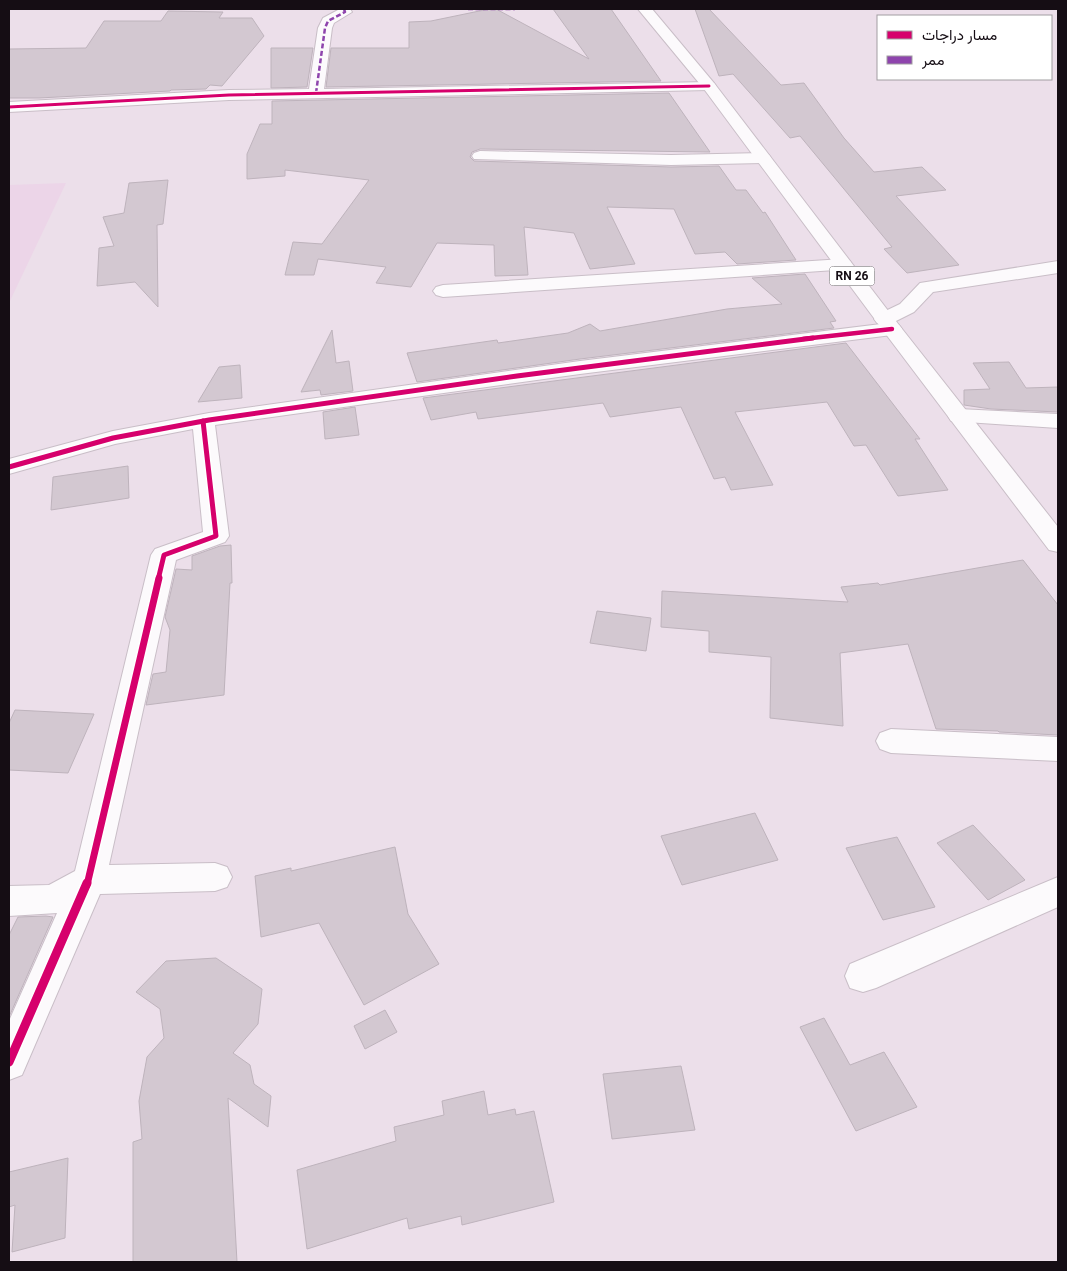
<svg xmlns="http://www.w3.org/2000/svg" width="1067" height="1271" viewBox="0 0 1067 1271" font-family="Roboto,Vazirmatn,sans-serif">
<style>
.built{fill:#ecd5e8}
.building{fill:#d3c8d1;stroke:#beb3bc}
.lines{fill:none;stroke-linecap:round;stroke-linejoin:round}
.minor-casing{stroke:#c9bec7;stroke-width:2}
.major-casing{stroke:#c9bec7;stroke-width:2}
.minor{fill:#fcfafc;fill-rule:evenodd}
.major{fill:#fcfafc;fill-rule:evenodd}
.quiet{stroke:#8e44ad;stroke-width:2.5;stroke-dasharray:5 2.5;stroke-linecap:butt}
.cycleway-far4-casing{stroke:#fff;stroke-width:5}
.cycleway-far3-casing{stroke:#fff;stroke-width:6}
.cycleway-far2-casing{stroke:#fff;stroke-width:8}
.cycleway-far1-casing{stroke:#fff;stroke-width:10}
.cycleway-casing{stroke:#fff;stroke-width:12}
.cycleway-far4{stroke:#d6006c;stroke-width:3}
.cycleway-far3{stroke:#d6006c;stroke-width:4.5}
.cycleway-far2{stroke:#d6006c;stroke-width:5}
.cycleway-far1{stroke:#d6006c;stroke-width:7}
.cycleway{stroke:#d6006c;stroke-width:9}
.labels{text-anchor:middle;dominant-baseline:central;stroke-width:5;stroke-linejoin:round;paint-order:stroke}
.shield{fill:#fff;stroke:#5b565a;stroke-width:1}
.shield-label{font-size:12px;font-weight:bold;fill:#150d14}
</style>
<rect width="100%" height="100%" fill="#ecdfea"/>
<path class="built" d="M66,183L9,303V185Z"/>
<g class="building">
<path d="M489,9H496L589,59L553,9H611L661,81L326,87L331,48H409V22L431,21Z"/>
<path d="M695,9H709L781,85L804,83L844,138L874,172L922,167L946,190L896,196L959,265L907,273L884,249L892,247L800,136L790,138L733,74L719,76Z"/>
<path d="M168,11L223,12L219,18H252L264,36L222,86L210,85L206,89L171,90L170,91L39,98H9V49L86,48L104,21H161Z"/>
<path d="M271,48H313L307,87L271,88Z"/>
<path d="M669,93L710,152L480,149L472,152L470,157L474,161L671,167L719,166L736,190H746L763,213L765,212L796,260L737,264L725,252L695,254L674,209L607,207L635,264L590,269L574,233L524,227L528,275L495,276L494,245L437,243L411,287L376,283L386,267L318,259L314,275H285L293,242L322,244L369,180L285,170V176L247,179V154L260,124H272V101Z"/>
<path d="M168,180L163,224L157,225L158,307L135,282L97,286L99,248L114,246L103,217L124,213L129,183Z"/>
<path d="M805,274L836,321L830,322L834,328L580,359L417,382L407,353L497,340L498,343L568,333L590,324L600,331L727,309L782,304L752,278Z"/>
<path d="M332,330L336,363L349,361L353,391L321,395L320,390L301,392Z"/>
<path d="M846,343L920,439H915L948,490L898,496L866,445L854,446L827,402L735,412L773,485L731,490L725,477L714,479L681,407L610,417L603,403L478,419L476,412L431,420L423,398Z"/>
<path d="M1009,362L1026,388L1058,387V412L991,409L964,405V390L990,389L973,363Z"/>
<path d="M240,365L242,398L198,402L219,367Z"/>
<path d="M355,407L359,435L325,439L323,412Z"/>
<path d="M128,466L129,498L51,510L53,477Z"/>
<path d="M231,545L232,583H230L224,695L146,705L153,674L166,672L170,630L165,617L176,569L192,570V556L220,546Z"/>
<path d="M1023,560L1058,605V735L999,732L998,731L936,729L908,644L840,653L843,726L770,718L771,657L709,652V631L661,627L662,591L848,602L841,587L878,583L880,585Z"/>
<path d="M597,611L651,618L646,651L590,643Z"/>
<path d="M15,710L94,714L68,773L9,770V723Z"/>
<path d="M755,813L778,860L682,885L661,836Z"/>
<path d="M973,825L1025,880L988,900L937,843Z"/>
<path d="M897,837L935,907L883,920L846,848Z"/>
<path d="M395,847L408,914L439,964L364,1005L319,923L261,937L255,876L291,868V871Z"/>
<path d="M46,916L53,917L9,1017V935L18,917Z"/>
<path d="M216,958L262,989L258,1024L233,1053L250,1065L254,1084L271,1096L268,1127L228,1098L237,1262H133V1142L142,1139L139,1101L147,1057L164,1038L160,1009L136,992L166,961Z"/>
<path d="M385,1010L397,1032L365,1049L354,1026Z"/>
<path d="M824,1018L850,1065L884,1052L917,1107L856,1131L800,1027Z"/>
<path d="M681,1066L695,1130L612,1139L603,1074Z"/>
<path d="M484,1091L488,1115L515,1109L516,1115L534,1111L554,1202L462,1225L461,1216L409,1229L407,1218L307,1249L297,1170L396,1141L394,1127L444,1115L442,1101Z"/>
<path d="M68,1158L65,1238L12,1252L15,1205L9,1207V1172Z"/>
</g>
<g class="lines">
<defs>
<g id="minor">
<path d="M338,9H350L352,12L334,23L332,28L324,89L709,82L714,83L716,86L714,89L709,90L229,100L9,112V102L229,90L309,89L318,28L323,18L338,10Z"/>
<path d="M480,151L671,155L763,153L769,155L771,158L769,161L763,163L671,165L474,159L472,156L474,153Z"/>
<path d="M843,259L850,261L852,265L850,269L443,297L436,295L433,291L436,287L443,285Z"/>
<path d="M1058,261V273L933,292L914,312L892,323L899,325L902,329L899,333L892,335L580,374L215,425L229,536L225,542L176,560L109,865L215,863L227,867L232,877L227,887L215,891L100,894L22,1075L9,1080V1021L57,913L9,916V886L49,885L75,871L151,555L155,549L203,532L193,429L115,444L9,474V459L113,431L209,413L580,361L881,324L877,323L874,319L877,315L900,304L920,283Z"/>
<path d="M959,409L1058,414V428L951,421L948,416L951,411Z"/>
<path d="M891,729L1058,737V761L891,753L880,749L876,741L880,733Z"/>
<path d="M1058,877V907L876,988L863,992L850,988L845,976L850,964Z"/>
</g>
<path id="major" d="M638,9H652L714,83L899,325L1058,527V552L1049,550L885,333L704,89Z"/>
</defs>
<use href="#minor" class="minor-casing"/>
<use href="#major" class="major-casing"/>
<use href="#minor" class="minor"/>
<use href="#major" class="major"/>
<g class="quiet">
<path d="M468,9H515"/>
<path d="M316,93L325,28L328,21L345,12L344,9"/>
</g>
<defs>
<path id="cycleway-far4" d="M9,107L229,95L709,86"/>
<path id="cycleway-far3" d="M803,339L892,329"/>
<g id="cycleway-far2">
<path d="M9,467L113,438L209,420L517,376L813,338"/>
<path d="M158,580L164,555L216,536L203,421"/>
</g>
<path id="cycleway-far1" d="M87,885L159,578"/>
<path id="cycleway" d="M9,1062L87,883"/>
</defs>
<use href="#cycleway-far4" class="cycleway-far4-casing"/>
<use href="#cycleway-far3" class="cycleway-far3-casing"/>
<use href="#cycleway-far2" class="cycleway-far2-casing"/>
<use href="#cycleway-far1" class="cycleway-far1-casing"/>
<use href="#cycleway" class="cycleway-casing"/>
<use href="#cycleway-far4" class="cycleway-far4"/>
<use href="#cycleway-far3" class="cycleway-far3"/>
<use href="#cycleway-far2" class="cycleway-far2"/>
<use href="#cycleway-far1" class="cycleway-far1"/>
<use href="#cycleway" class="cycleway"/>
</g>
<g class="labels">
<rect class="shield" x="829.5" y="266.5" width="45" height="19" rx="4"/>
<g class="shield-label">
<text x="852" y="276">RN 26</text>
</g>
</g>
<rect width="1067" height="1271" fill="none" stroke="#150d14" stroke-width="20"/>
<rect x="877" y="15" width="175" height="65" fill="#ffffff" stroke="#a19ea1"/>
<rect x="887" y="31" width="25" height="8" fill="#d6006c" stroke="#a19ea1"/>
<text x="922" y="40" font-size="15" fill="#150d14">مسار دراجات</text>
<rect x="887" y="56" width="25" height="8" fill="#8e44ad" stroke="#a19ea1"/>
<text x="922" y="65" font-size="15" fill="#150d14">ممر</text>
</svg>
